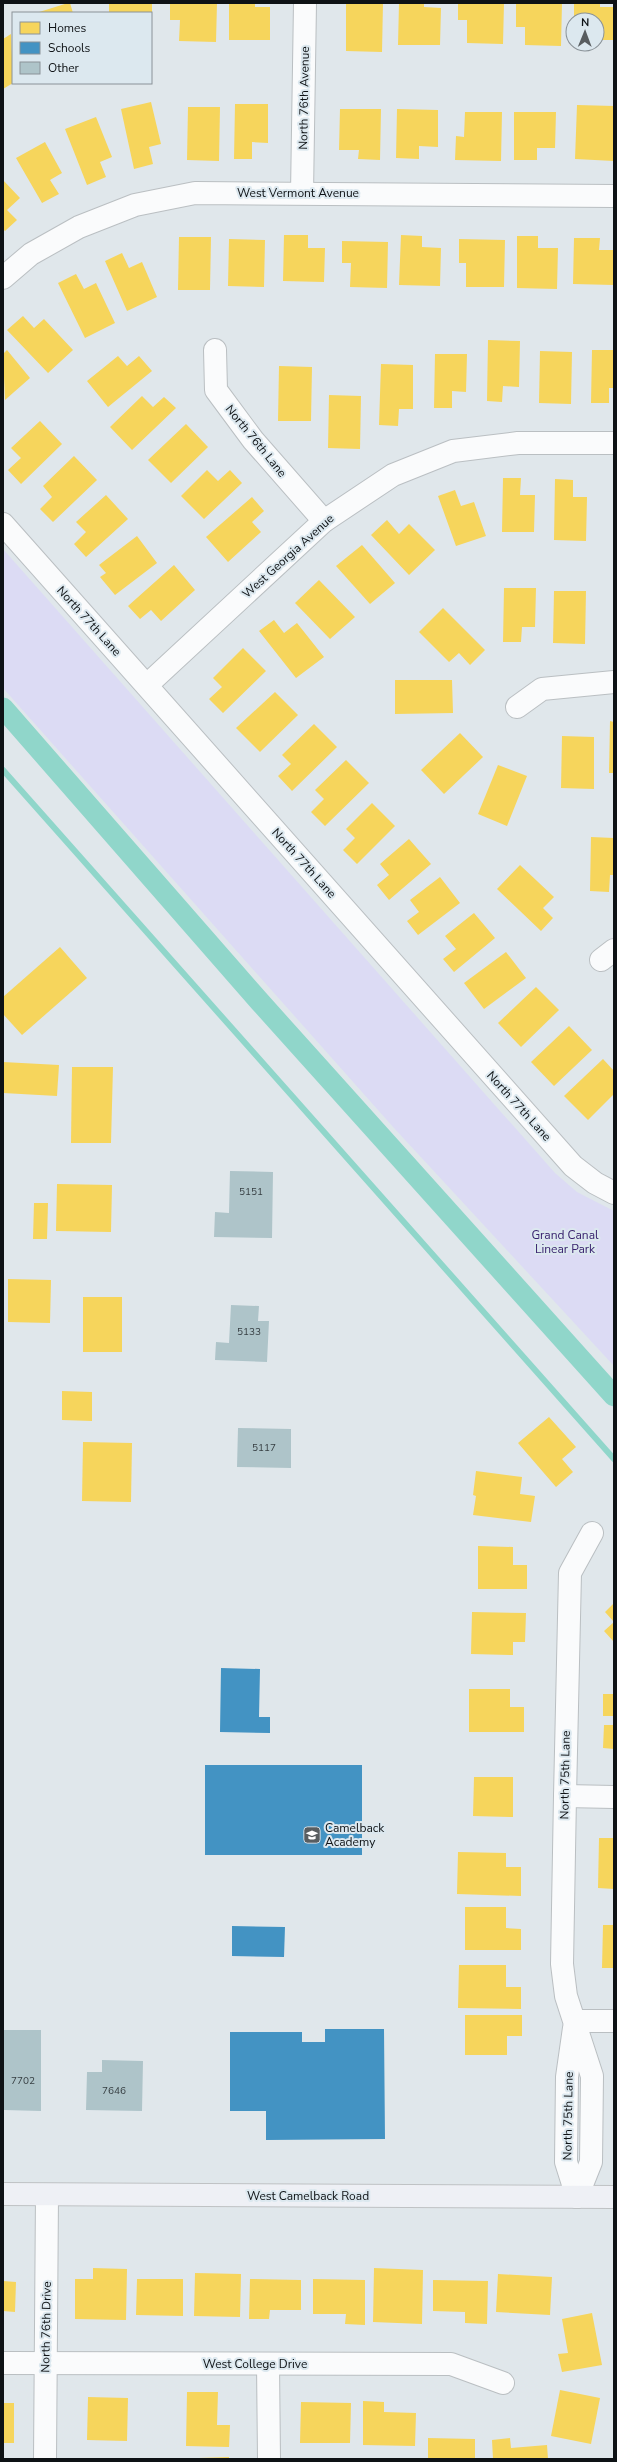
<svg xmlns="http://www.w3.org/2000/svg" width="617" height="2462" viewBox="0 0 617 2462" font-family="'Nunito Sans',sans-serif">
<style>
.green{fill:#dcdbf4}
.homes{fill:#f6d55c}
.schools{fill:#4393c3}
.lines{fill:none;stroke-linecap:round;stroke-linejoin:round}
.stream{stroke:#90d6ca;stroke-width:6}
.canal{stroke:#90d6ca;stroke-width:21}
.building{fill:#aec4c9}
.minor-casing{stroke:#babfc2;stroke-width:24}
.major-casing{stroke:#bfc2c4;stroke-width:24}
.minor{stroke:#fafbfc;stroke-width:22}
.major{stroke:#eef0f5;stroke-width:22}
.labels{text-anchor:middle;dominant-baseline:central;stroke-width:4;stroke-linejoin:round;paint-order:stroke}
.number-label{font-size:10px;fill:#363e42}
.street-label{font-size:12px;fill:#0e1215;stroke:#dce8ef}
.park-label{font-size:12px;fill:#38226e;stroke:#dce8ef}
.poi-label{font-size:12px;fill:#0e1215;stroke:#dce8ef;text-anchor:start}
</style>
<rect width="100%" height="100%" fill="#e0e7eb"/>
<path class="green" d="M3,549L555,1173L577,1192L614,1211V1366L394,1128L3,688Z"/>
<g class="homes">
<path d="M68,3H70L73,13H36Z"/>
<rect x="109" y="3" width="43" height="10"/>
<path d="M170,3H217L216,42L179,41L180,20H170Z"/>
<path d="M229,3H255V7H270V40H229Z"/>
<path d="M346,3H383L382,52L346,51Z"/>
<path d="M399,3H424V7L441,8L440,45H398Z"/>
<path d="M458,3H504L503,44L467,43V20H458Z"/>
<path d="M516,3H562L561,46L525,45V27H516Z"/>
<path d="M574,3H600V7H614V40H597V20H574Z"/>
<path d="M11,34L13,83L3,89V39Z"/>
<path d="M151,102L161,144L149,147L153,164L134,169L121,109Z"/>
<path d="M235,104H268V143L252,142V159H234Z"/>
<path d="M577,105L614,106V161L575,159Z"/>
<path d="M188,107H220L219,161L187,160Z"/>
<path d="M340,109H381L380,160L358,159L359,150H339Z"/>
<path d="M397,109L438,110V147L419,146V159L396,158Z"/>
<path d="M465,112H502L501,161L455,160L456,136L464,137Z"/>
<path d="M514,112H556L555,148H537V160H514Z"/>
<path d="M96,117L112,157L100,162L106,177L87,185L65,129Z"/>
<path d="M45,142L62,173L50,180L59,194L42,203L16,158Z"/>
<path d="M3,180L20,198L7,210L17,220L5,231L3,229Z"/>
<path d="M284,235H308V248H325L324,282L283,281Z"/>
<path d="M401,235L422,236V247L441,248L440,286L399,285Z"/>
<path d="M517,236H538V248H558L557,289L517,288Z"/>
<path d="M179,237H211L210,290H178Z"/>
<path d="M574,238H600L599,250H614V285L573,284Z"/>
<path d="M229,239L265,240L264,287L228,286Z"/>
<path d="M459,239L505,240L504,287H466V263H459Z"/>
<path d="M342,241L388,242L387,288L350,287L351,263H342Z"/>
<path d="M122,253L129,268L142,262L157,297L127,311L105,261Z"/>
<path d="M76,274L84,289L96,283L115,323L85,338L58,283Z"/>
<path d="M23,316L34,328L44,319L73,350L48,373L7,330Z"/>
<path d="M488,340L520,341L519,387L503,386L502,402L487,401Z"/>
<path d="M7,350L30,378L5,400L3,354Z"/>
<path d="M592,350H614V388H609V403H591Z"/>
<path d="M540,351L572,352L571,404L539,403Z"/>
<path d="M435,354H467L466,392L452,391V408H434Z"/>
<path d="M118,356L127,366L139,356L152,371L108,407L87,381Z"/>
<path d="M381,364L413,365V409H399L398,426L379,425Z"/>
<path d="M279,366L312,367L311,421H278Z"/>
<path d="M329,395L361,396L360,449L328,448Z"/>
<path d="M142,396L153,407L164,397L176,408L132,450L110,427Z"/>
<path d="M40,421L62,444L21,484L8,470L21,458L11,448Z"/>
<path d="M186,424L208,447L171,483L148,460Z"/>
<path d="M74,456L97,480L53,522L40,509L52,497L43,486Z"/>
<path d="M207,470L218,481L230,470L242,483L204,519L181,496Z"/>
<path d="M503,478H521L520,495H535L534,532H502Z"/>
<path d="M555,479L573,480V497H587L586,541L554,540Z"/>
<path d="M455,490L461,506L474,502L486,536L456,546L438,496Z"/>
<path d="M106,495L128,519L86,557L74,544L86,532L76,522Z"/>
<path d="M252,497L264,511L252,522L261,532L228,562L206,537Z"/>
<path d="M387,520L399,534L409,524L435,550L409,575L371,535Z"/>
<path d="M137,536L157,563L115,595L100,577L106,573L99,565Z"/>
<path d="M362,545L395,583L370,604L336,566Z"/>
<path d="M174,565L195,590L161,621L151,610L140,619L128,606Z"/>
<path d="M319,580L355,617L330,639L295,603Z"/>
<path d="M504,588H536L535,627H522L521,642H503Z"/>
<path d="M554,591H586L585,644L553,643Z"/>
<path d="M443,608L485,650L470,665L459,653L449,662L419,632Z"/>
<path d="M274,620L284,633L297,623L324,657L296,678L259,631Z"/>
<path d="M243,648L266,671L223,713L209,699L222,687L213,678Z"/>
<path d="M395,680H452L453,713L395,714Z"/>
<path d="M275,692L298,715L260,752L236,728Z"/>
<path d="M610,721L614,722V773H609Z"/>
<path d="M314,724L337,747L292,791L278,776L291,764L282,755Z"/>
<path d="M460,733L483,757L444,794L421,770Z"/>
<path d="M562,736L594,737V789L561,788Z"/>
<path d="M346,760L369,783L325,826L311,812L324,799L315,790Z"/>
<path d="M498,765L527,776L507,826L478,814Z"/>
<path d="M372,803L395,826L357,864L343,850L355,838L346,829Z"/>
<path d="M591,837L614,838V875H610L609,892L590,891Z"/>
<path d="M409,839L431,864L389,900L377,885L389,875L380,864Z"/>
<path d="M520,865L554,897L543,908L553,918L541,931L497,889Z"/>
<path d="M440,877L460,903L418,935L407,921L419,912L410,900Z"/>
<path d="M474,913L495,938L454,972L443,959L456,949L445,936Z"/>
<path d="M60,947L87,978L22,1035L3,1014V997Z"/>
<path d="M506,952L526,978L484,1009L464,983Z"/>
<path d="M536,987L559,1010L521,1047L498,1023Z"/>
<path d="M569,1026L592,1050L554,1086L531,1062Z"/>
<path d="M603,1059L614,1071V1094L588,1120L564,1096Z"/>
<path d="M3,1062L59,1065L57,1096L3,1093Z"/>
<path d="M72,1067H113L111,1143H71Z"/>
<path d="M57,1184L112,1185L111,1232L56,1231Z"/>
<path d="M34,1203H48L47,1239H33Z"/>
<path d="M8,1279L51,1280L50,1323L8,1322Z"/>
<rect x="83" y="1297" width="39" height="55"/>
<path d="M62,1391L92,1392V1421L62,1420Z"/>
<path d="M549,1417L576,1447L562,1459L573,1472L556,1487L518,1443Z"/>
<path d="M83,1442L132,1443L131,1502L82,1501Z"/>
<path d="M476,1471L522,1477L520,1494L535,1496L531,1522L473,1515L476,1496L473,1495Z"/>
<path d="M478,1546L513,1547V1565H527V1589H478Z"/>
<path d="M614,1603V1642L604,1631L614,1622L605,1612Z"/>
<path d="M472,1612L526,1613L525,1642H513V1655L471,1654Z"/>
<path d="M469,1689H510V1707H524V1732H469Z"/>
<rect x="603" y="1694" width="11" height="22"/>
<path d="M604,1725H614V1749L603,1748Z"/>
<path d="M474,1777H513V1817L473,1816Z"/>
<path d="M599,1838H614V1889L598,1888Z"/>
<path d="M458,1852L506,1853V1867H521V1896L457,1894Z"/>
<path d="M465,1907H506V1928L521,1929V1950H465Z"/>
<path d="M603,1925H614V1968H602Z"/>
<path d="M459,1965H506V1987H521V2009L458,2008Z"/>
<path d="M465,2015H522V2036H507V2055H465Z"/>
<path d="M93,2268L127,2269L126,2320L75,2319V2279H93Z"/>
<path d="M374,2268L423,2270L422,2324L373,2322Z"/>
<path d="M195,2273L241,2274L240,2317L194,2316Z"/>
<path d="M498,2274L552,2277L550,2315L496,2312Z"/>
<path d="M137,2279H183V2316L136,2315Z"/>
<path d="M250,2279L301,2280V2310H270L269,2319H249Z"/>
<path d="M313,2279L365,2280V2325L345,2324L346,2314H313Z"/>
<path d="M433,2280L488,2281L487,2324L465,2323V2312L433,2311Z"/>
<path d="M3,2281L16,2282L15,2312L3,2311Z"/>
<path d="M592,2313L602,2365L562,2372L558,2354L568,2353L562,2319Z"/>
<path d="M560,2390L600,2398L591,2444L551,2436Z"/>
<path d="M187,2392H218L217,2425H230L229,2447L186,2446Z"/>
<path d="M88,2397L128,2398L127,2441L87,2440Z"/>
<path d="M363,2401L384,2402V2412L416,2413L415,2446L363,2445Z"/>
<path d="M301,2402L351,2403L350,2443H300Z"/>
<rect x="3" y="2403" width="11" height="40"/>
<path d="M428,2438L475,2439V2459H428Z"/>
<path d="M510,2438L511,2448L547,2445L548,2459H493L492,2440Z"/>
<path d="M229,2457V2459H199V2458Z"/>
</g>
<g class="schools">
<path d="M221,1668L260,1669L259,1717H270V1733L220,1732Z"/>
<rect x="205" y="1765" width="157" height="90"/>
<path d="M232,1926L285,1927L284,1957L232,1956Z"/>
<path d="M325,2029H384L385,2139L266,2140V2111H230V2032H302V2042H325Z"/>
</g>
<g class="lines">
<path class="stream" d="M3,770L614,1459"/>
<path class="canal" d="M3,708L260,1002L614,1396"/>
</g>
<g class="building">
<path d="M230,1171L273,1172L272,1238L214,1237L215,1212L229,1213Z"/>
<path d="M231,1305L259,1306L258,1321H269L267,1362L215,1360L216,1342L229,1343Z"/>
<path d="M238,1428L291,1429V1468L237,1467Z"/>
<path d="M3,2030H41V2111L4,2110Z"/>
<path d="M102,2060L143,2061L142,2111L86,2110L87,2072H102Z"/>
</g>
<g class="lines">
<defs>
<g id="minor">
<path d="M302,193L305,3"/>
<path d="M3,278L31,254L79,227L135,205L195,193L614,196"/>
<path d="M215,350L216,390L253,440L324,521"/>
<path d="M3,524L573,1166L595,1183L614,1193"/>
<path d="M147,685L324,521L393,475L453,451L518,443H614"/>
<path d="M517,707L542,689L614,682"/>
<path d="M601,960L614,950"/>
<path d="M565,1796L614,1797"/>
<path d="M575,2021H614"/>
<path d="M574,2028L567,2077L566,2162L577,2197"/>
<path d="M577,2197L591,2162L592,2076L566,1996L562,1964L565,1796L570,1573L592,1533"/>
<path d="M3,2363L451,2364L503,2383"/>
<path d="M268,2364L269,2459"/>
<path d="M45,2459L47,2195"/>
</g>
<path id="major" d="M3,2194L614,2197"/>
</defs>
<use href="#minor" class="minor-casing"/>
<use href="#major" class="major-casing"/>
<use href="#minor" class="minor"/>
<use href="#major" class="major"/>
</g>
<defs>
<symbol id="school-square" viewBox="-11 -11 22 22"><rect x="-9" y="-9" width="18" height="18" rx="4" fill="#585d60" stroke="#dce8ef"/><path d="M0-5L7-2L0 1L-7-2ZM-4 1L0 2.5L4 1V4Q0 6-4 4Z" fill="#fff"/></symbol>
</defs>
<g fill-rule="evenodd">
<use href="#school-square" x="302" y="1825" width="20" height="20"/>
</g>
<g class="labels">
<g class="number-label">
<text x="251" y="1192">5151</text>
<text x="249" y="1332">5133</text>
<text x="264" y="1448">5117</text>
<text x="23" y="2081">7702</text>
<text x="114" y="2091">7646</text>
</g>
<g class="street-label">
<text transform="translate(304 98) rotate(-89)">North 76th Avenue</text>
<text x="298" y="193">West Vermont Avenue</text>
<text transform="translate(256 441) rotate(51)">North 76th Lane</text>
<text transform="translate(288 556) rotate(-42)">West Georgia Avenue</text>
<text transform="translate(89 621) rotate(48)">North 77th Lane</text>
<text transform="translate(304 863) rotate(48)">North 77th Lane</text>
<text transform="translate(519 1106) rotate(48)">North 77th Lane</text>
<text transform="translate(565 1775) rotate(-89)">North 75th Lane</text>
<text transform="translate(568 2116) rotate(-89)">North 75th Lane</text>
<text x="308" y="2196">West Camelback Road</text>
<text transform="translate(46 2327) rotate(-89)">North 76th Drive</text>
<text x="255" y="2364">West College Drive</text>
</g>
<g class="park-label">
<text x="565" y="1235">Grand Canal<tspan x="565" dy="14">Linear Park</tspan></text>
</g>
<g class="poi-label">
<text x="325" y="1828">Camelback<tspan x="325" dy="14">Academy</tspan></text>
</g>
</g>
<rect width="617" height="2462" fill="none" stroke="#0e1215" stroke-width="8"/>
<rect x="12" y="12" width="140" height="72" fill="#dce8ef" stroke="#8a9298"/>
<rect x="20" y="22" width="20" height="12" fill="#f6d55c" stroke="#8a9298"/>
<text x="48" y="32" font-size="12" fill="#0e1215">Homes</text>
<rect x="20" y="42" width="20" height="12" fill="#4393c3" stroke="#8a9298"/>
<text x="48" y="52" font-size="12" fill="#0e1215">Schools</text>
<rect x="20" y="62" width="20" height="12" fill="#aec4c9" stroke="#8a9298"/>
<text x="48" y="72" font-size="12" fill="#0e1215">Other</text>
<g transform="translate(585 32) rotate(1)"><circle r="19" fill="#dce8ef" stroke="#8a9298"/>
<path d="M0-3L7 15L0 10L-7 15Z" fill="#585d60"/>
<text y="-6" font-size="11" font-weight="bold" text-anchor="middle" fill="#0e1215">N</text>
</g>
</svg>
